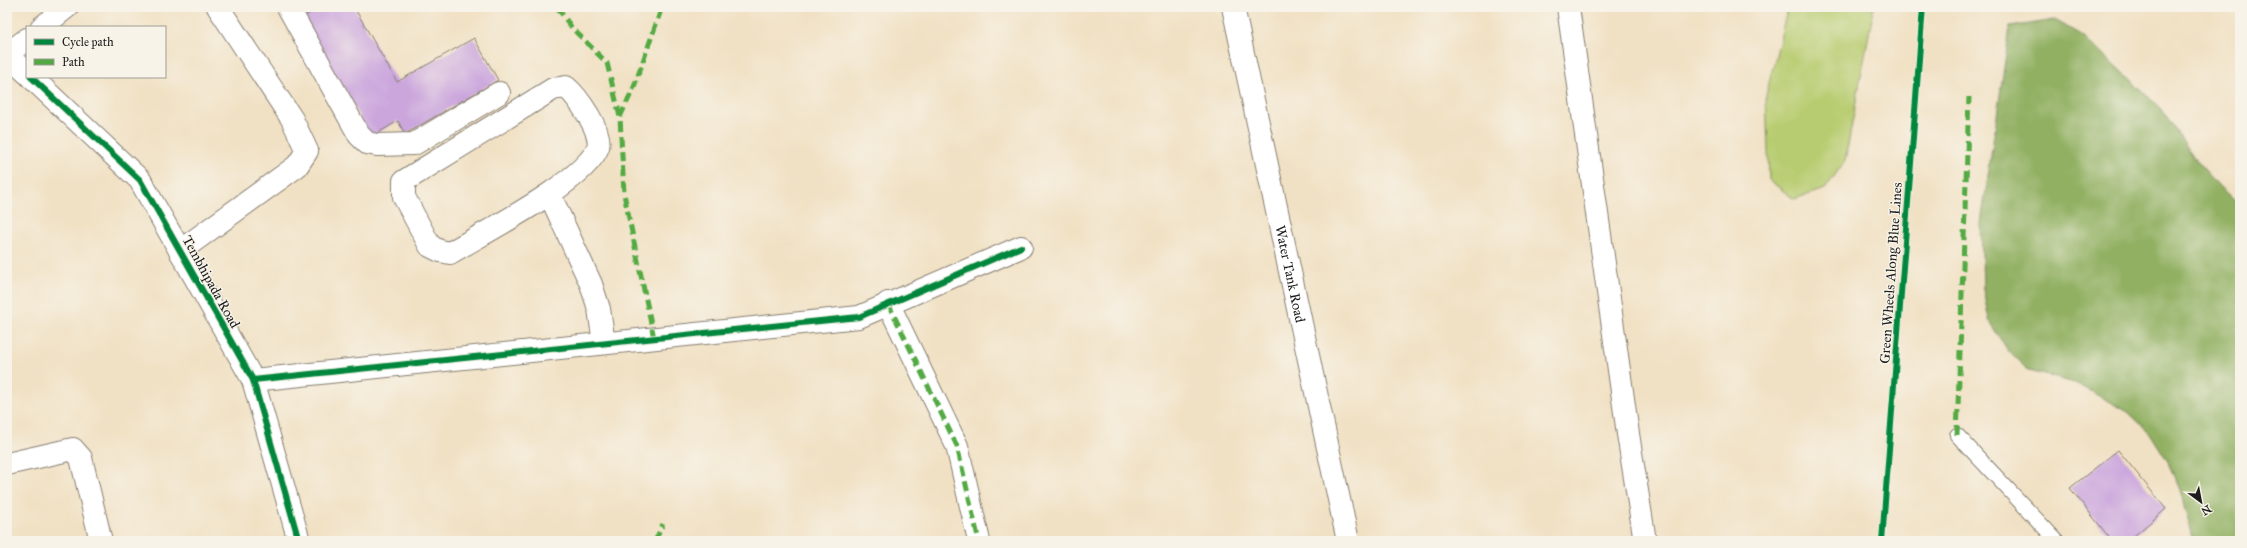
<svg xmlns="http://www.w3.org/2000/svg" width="2247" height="548" viewBox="0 0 2247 548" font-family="'IM FELL Great Primer',serif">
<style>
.green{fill:#b7cc70;stroke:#6a7446}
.forest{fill:#91b062;stroke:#56663f}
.building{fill:#cba6dd}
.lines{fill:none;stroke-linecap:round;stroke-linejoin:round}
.service-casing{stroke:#867e70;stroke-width:16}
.minor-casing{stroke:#867e70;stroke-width:24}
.service{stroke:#fff;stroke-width:14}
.minor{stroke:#fff;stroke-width:22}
.quiet{stroke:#52a943;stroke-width:5;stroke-dasharray:10 5;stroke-linecap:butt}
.cycleway-casing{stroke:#f7f3e8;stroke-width:8}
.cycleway{stroke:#00873e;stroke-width:6}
.labels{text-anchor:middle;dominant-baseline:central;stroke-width:3;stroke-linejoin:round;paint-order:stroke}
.street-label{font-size:14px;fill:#1c1c1c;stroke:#f7f3e8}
</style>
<rect width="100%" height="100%" fill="#f7f3e8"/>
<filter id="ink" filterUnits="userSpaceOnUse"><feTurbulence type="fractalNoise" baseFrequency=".025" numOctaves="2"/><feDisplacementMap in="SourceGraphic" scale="8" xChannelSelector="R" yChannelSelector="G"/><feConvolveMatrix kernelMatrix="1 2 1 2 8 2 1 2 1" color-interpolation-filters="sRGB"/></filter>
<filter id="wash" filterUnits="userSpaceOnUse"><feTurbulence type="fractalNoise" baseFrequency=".012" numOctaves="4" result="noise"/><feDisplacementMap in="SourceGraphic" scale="16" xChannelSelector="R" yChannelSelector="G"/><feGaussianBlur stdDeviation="0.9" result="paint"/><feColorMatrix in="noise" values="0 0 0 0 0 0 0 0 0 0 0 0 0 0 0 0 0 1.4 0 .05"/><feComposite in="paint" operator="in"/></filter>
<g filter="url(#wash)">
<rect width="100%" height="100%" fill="#f1e1c4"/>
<path class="green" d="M1788,7H1874L1845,161L1825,189L1794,199L1769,180L1766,95Z"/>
<path class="forest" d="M2055,20L2086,38L2160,108L2196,160L2219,186L2240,206V541H2194L2180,491L2167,460L2150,433L2128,412L2075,383L2029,371L2009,352L1990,323L1983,290L1981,223L2010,27Z"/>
<g id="blocks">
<g class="building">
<path d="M320,7H354L397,82L474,38L498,80L405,134L398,121L371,137L302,18Z"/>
<path d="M2118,450L2166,509L2128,541H2112L2070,488Z"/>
</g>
</g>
</g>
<g filter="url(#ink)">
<use href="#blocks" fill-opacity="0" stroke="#867e70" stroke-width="1"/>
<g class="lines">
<defs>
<path id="service" d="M1957,435L2057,541"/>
<g id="minor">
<path d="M288,7L359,135L367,143L377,145L414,144L499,93"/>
<path id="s1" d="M1233,7L1348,541"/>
<path d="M1568,7L1628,434L1645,541"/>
<path d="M42,27L67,7"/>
<path d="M7,54L27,73"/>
<path d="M7,54L27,39"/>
<path d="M31,77L140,180L253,380L299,541"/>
<path d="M566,87C577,96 603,132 598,147C586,181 483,233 450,253L440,251L430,246L404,197V181L553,89Z"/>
<path d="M550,195L591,284L599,309L604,343"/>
<path d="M180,251L297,166L307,151L292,119L218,7"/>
<path d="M888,303L957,446L979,541"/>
<path d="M253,380L859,317L1021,247"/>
<path d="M7,464L73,449L81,458L101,541"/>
</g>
</defs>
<use href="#service" class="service-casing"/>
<use href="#minor" class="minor-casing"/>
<use href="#service" class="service"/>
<use href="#minor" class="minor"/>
<g class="quiet">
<path d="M557,7L572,28L607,63L620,117L624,194L654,338"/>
<path d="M620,117L634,87L662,7"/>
<path d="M888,303L957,446L979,541"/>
<path d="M1957,435L1969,97"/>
<path d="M655,541L663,524"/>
</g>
<defs>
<g id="cycleway">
<path d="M31,77L140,180L253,380L299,541"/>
<path d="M253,380L859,317L1021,247"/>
<path d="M1882,541L1923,7"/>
</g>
</defs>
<use href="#cycleway" class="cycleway-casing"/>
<use href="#cycleway" class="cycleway"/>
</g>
</g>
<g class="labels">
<g class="street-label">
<text transform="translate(1891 273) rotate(-86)">Green Wheels Along Blue Lines</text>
<text stroke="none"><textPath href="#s1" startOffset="273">Water Tank Road</textPath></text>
<text transform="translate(211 282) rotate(61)">Tembhipada Road</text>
</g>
</g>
<rect width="2247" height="548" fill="none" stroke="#f7f3e8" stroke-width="24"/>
<rect x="26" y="26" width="140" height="52" fill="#f7f3e8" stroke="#9f9d96"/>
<rect x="34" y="39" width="20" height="6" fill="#00873e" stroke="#9f9d96"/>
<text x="62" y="46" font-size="12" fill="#1c1c1c">Cycle path</text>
<rect x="34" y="59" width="20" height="6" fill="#52a943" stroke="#9f9d96"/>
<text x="62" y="66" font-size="12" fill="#1c1c1c">Path</text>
<g transform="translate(2201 502) rotate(148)" stroke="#f7f3e8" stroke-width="3" paint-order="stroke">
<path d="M0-3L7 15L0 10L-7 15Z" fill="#1c1c1c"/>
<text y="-6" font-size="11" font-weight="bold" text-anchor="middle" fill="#1c1c1c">N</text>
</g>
</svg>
